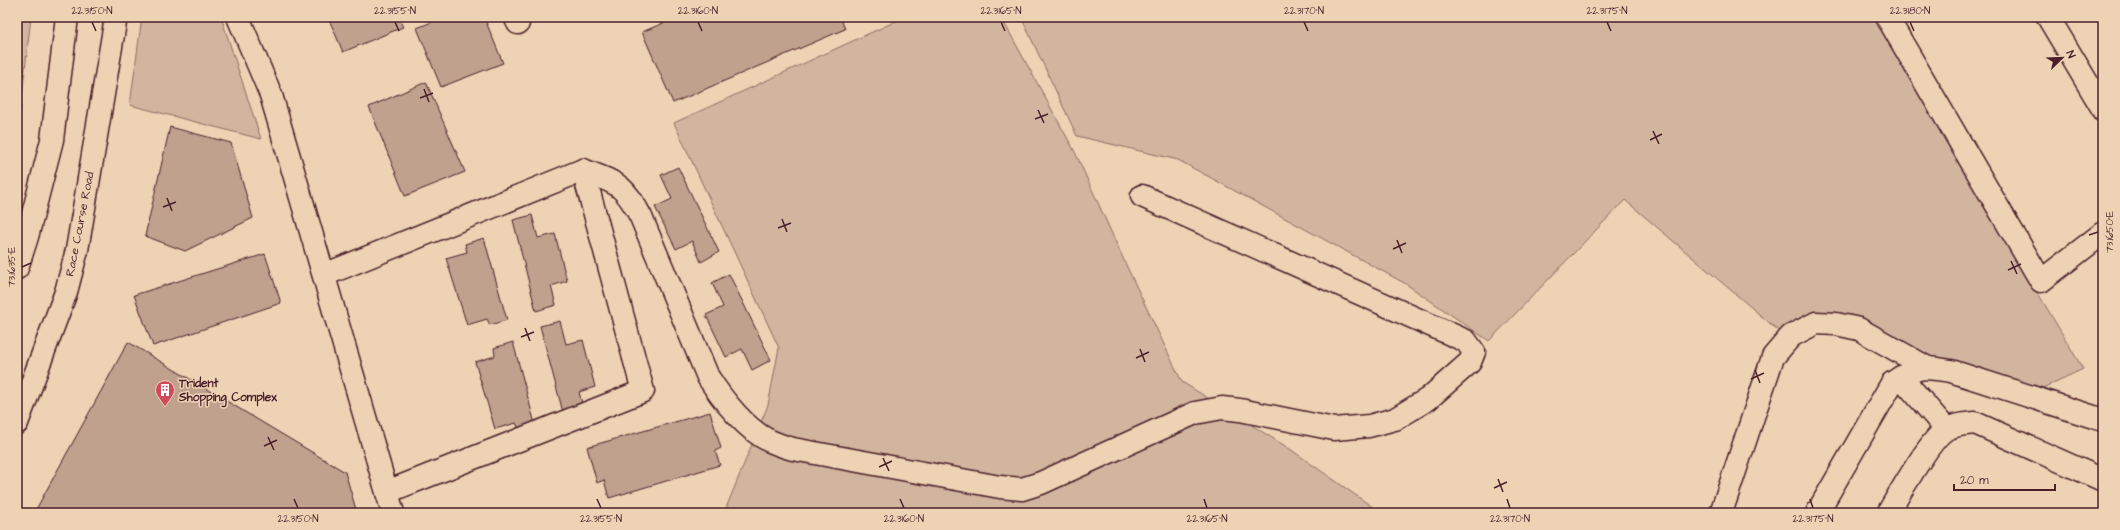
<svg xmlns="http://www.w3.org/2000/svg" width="2120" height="530" viewBox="0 0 2120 530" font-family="'Architects Daughter',sans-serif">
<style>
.green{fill:#d2b59e;stroke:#8e6a64}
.building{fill:#bfa18e;stroke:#4a1f2b}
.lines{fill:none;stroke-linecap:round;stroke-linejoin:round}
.minor-casing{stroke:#4a1f2b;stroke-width:25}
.major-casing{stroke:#4a1f2b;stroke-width:25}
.minor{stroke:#edd3b4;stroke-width:22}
.major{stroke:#edd3b4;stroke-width:22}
.ticks{fill:none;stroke:#4a1f2b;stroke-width:1.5}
.labels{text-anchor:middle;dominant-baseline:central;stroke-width:3;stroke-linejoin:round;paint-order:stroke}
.street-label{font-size:12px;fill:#4a1f2b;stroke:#edd3b4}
.poi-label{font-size:12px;font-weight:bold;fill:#4a1f2b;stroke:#edd3b4;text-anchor:start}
.neatline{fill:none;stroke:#4a1f2b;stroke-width:1.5}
.ticks-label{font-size:10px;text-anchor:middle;fill:#4a1f2b}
</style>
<rect width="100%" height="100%" fill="#edd3b4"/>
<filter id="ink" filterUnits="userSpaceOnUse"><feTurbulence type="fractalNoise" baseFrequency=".025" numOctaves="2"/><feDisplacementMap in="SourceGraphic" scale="8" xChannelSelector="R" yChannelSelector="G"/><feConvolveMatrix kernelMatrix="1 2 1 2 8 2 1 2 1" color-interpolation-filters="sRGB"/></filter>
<g filter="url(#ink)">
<g class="green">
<path d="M17,17H31L17,140Z"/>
<path d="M142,17H221L261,139L130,105Z"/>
<path d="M905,17H1001L1075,152L1127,267L1182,382L1290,449L1381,513H724L768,405L779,348L674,123Z"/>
<path d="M1021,17H1874L2083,369L2036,391L1928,359L1863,319L1827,313L1780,332L1625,200L1489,341L1406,284L1178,160L1077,136Z"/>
</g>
<g class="building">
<path d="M328,17H398L403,27L343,52Z"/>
<path d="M444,17H484L503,63L441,87L417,28Z"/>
<path d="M678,17H840L845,29L673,103L642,32Z"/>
<path d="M426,82L465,172L405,196L369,107Z"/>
<path d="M170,127L231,143L253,218L185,251L145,236Z"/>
<path d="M678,167L719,252L701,262L692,241L676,249L655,207L672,199L661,175Z"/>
<path d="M532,215L538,238L555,234L567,281L551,286L556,305L536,311L513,220Z"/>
<path d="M484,238L507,320L490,325L487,319L467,325L446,258L467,252L465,244Z"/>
<path d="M265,254L281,303L153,346L134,295Z"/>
<path d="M729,274L771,360L752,370L742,349L726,357L706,315L723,307L712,283Z"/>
<path d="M560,321L566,344L583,340L595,387L579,392L584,411L564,416L540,326Z"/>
<path d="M128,342L345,472L357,513H34Z"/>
<path d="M513,342L535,424L519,429L516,423L495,429L475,362L495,356L494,348Z"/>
<path d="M710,412L721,448L715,451L720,465L609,498L604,480L597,483L587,447Z"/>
</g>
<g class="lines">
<defs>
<g id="minor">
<path d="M238,17L271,95L393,513"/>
<path d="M515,17L518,23"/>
<path d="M1887,17L2041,281L2103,233"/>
<path d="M2048,17L2103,109"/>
<path d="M583,170C617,183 624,184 641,217L708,377C722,399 746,430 770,441C777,444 785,447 793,449L1000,487L1022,489L1041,483L1195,413L1222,408L1240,410L1334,429L1369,426L1395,419L1428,399L1470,362L1474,352L1466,341L1142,196"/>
<path d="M324,275L583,170L643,391L387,492"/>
<path d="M1901,377L1946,429"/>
<path d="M1721,513L1773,357L1791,336L1816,323L1836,324L1859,329L1926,367"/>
<path d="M1817,513L1892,383C1918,366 1921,366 1951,371L2103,420"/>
<path d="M1888,513C1898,496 1932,436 1947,429C1956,424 1966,424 1975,423L2103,480"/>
</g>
<g id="major">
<path d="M17,268L27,237L52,140L67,17"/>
<path d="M17,423L66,292L77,250L116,17"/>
</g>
</defs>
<use href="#minor" class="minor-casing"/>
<use href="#major" class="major-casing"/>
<use href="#minor" class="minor"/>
<use href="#major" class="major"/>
</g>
</g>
<path class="ticks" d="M92,22L96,31M395,22L399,31M698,22L702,31M1001,22L1005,31M1304,22L1308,31M1607,22L1611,31M1910,22L1914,31M424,89L429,102M420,98L433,93M1038,110L1044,123M1035,119L1048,114M1653,131L1659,144M1650,140L1662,134M167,198L172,211M163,207L176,202M782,219L787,232M778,228L791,223M2089,235L2098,232M1397,240L1402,253M1393,249L1406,243M2011,261L2017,274M22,267L31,263M2008,270L2021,264M525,328L530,341M521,337L534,332M1140,349L1145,362M1136,358L1149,352M1755,370L1760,383M1751,379L1764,373M268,437L274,450M264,446L277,440M883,458L889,471M879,467L892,461M1498,479L1503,492M1494,488L1507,482M294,499L298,508M597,499L601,508M900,499L904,508M1204,499L1207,508M1507,499L1510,508M1810,499L1813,508"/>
<defs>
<symbol id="building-pin" viewBox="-11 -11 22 30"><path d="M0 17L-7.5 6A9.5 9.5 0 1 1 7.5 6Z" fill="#d1495b" stroke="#edd3b4"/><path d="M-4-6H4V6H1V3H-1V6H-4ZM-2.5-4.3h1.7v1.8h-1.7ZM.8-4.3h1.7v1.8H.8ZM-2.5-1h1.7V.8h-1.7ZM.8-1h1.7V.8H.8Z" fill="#fff"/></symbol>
</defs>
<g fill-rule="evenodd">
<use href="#building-pin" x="154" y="379" width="22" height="30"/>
</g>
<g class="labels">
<g class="street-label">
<text transform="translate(80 224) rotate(-79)">Race Course Road</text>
</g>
<g class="poi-label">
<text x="179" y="383">Trident<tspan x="179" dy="14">Shopping Complex</tspan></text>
</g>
</g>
<rect width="2120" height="530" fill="none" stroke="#edd3b4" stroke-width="44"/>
<g transform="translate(2062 58) rotate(67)" stroke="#edd3b4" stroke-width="3" paint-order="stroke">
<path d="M0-3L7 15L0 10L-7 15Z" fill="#4a1f2b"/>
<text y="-6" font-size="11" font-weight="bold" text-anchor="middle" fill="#4a1f2b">N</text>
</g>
<path d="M1954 484v6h101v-6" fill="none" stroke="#4a1f2b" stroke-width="2"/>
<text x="1960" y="484" font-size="12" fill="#4a1f2b" stroke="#edd3b4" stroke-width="3" paint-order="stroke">20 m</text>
<rect x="22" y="22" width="2076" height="486" class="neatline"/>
<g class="ticks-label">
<text x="92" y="14">22.3150°N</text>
<text x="395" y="14">22.3155°N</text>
<text x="698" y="14">22.3160°N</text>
<text x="1001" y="14">22.3165°N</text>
<text x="1304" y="14">22.3170°N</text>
<text x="1607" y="14">22.3175°N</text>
<text x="1910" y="14">22.3180°N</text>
<text transform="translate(2109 232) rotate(-90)" y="4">73.1650°E</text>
<text transform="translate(11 267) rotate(-90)" y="4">73.1635°E</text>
<text x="298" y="522">22.3150°N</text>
<text x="601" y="522">22.3155°N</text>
<text x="904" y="522">22.3160°N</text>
<text x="1207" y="522">22.3165°N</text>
<text x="1510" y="522">22.3170°N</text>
<text x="1813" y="522">22.3175°N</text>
</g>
</svg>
